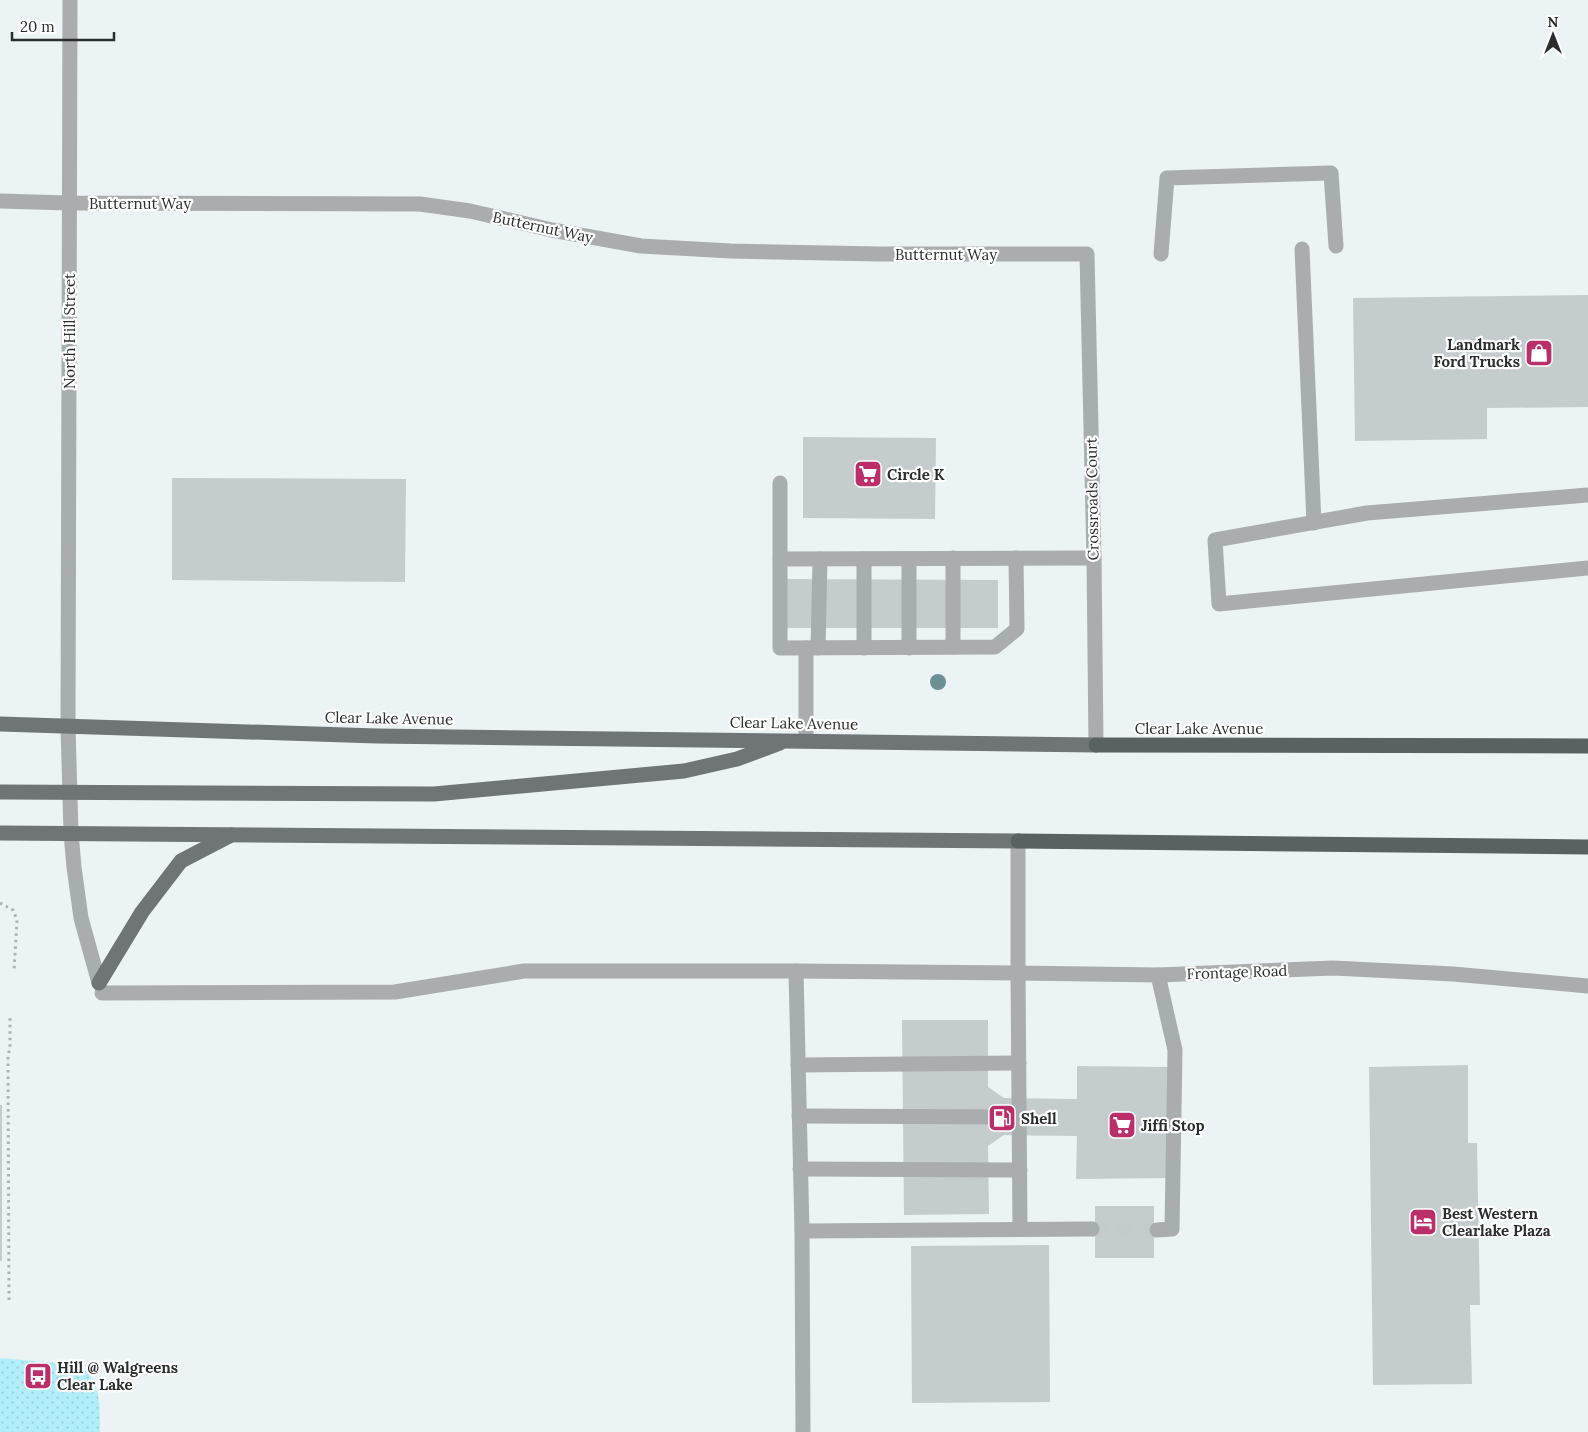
<svg xmlns="http://www.w3.org/2000/svg" width="1588" height="1432" viewBox="0 0 1588 1432" font-family="Lora,serif">
<style>
.grass{fill:url(#grass-dots)}
.building{fill:#c5ccce}
.lines{fill:none;stroke-linecap:round;stroke-linejoin:round}
.minor-tunnel{stroke:#c4cbcc;stroke-width:15;stroke-dasharray:15 8;stroke-linecap:butt}
.path{stroke:#acb2b3;stroke-width:3;stroke-dasharray:2.5 4;stroke-linecap:butt}
.minor{stroke:#aaadae;stroke-width:15}
.major{stroke:#6f7576;stroke-width:15}
.highway{stroke:#5a6162;stroke-width:15}
.tree{fill:#6b8f94}
.labels{text-anchor:middle;dominant-baseline:central;stroke-width:4.5;stroke-linejoin:round;paint-order:stroke}
.street-label{font-size:15px;fill:#2a2d2d;stroke:#fff}
.poi-label{font-size:15px;font-weight:bold;fill:#2a2d2d;stroke:#fff;text-anchor:start}
</style>
<defs>
<pattern id="grass-dots" width="8" height="8" patternUnits="userSpaceOnUse" patternTransform="scale(1.25)"><rect width="8" height="8" fill="#b2eef9"/><path d="M2 2h.1M6 6h.1" fill="none" stroke="#99ccd6" stroke-width="1.8" stroke-linecap="round"/></pattern>
</defs>
<rect width="100%" height="100%" fill="#ebf3f4"/>
<path class="grass" d="M0,1358L79,1365C102,1380 100,1408 100,1432H0Z"/>
<g class="building">
<path d="M1588,295V407L1487,408V439L1355,441L1353,298Z"/>
<path d="M803,437L936,438L935,519L803,518Z"/>
<path d="M172,478L406,479L405,582L172,580Z"/>
<path d="M780,579L998,580V628H780Z"/>
<path d="M902,1020H988V1087L1004,1098L1077,1099V1066L1168,1067V1178L1076,1179L1077,1136L1004,1135L988,1146L989,1214L904,1215Z"/>
<path d="M1468,1065V1143H1477L1480,1305H1470L1472,1384L1373,1385L1369,1067Z"/>
<rect x="0" y="1105" width="2" height="156"/>
<rect x="1095" y="1206" width="59" height="52"/>
<path d="M1049,1245L1050,1402L912,1403L911,1246Z"/>
</g>
<g class="lines">
<path class="minor-tunnel" d="M1092,1229L1157,1230"/>
<g class="path">
<path d="M0,903L13,910L17,920L14,971"/>
<path d="M9,1300L8,1057L10,1046V1017"/>
</g>
<g class="minor">
<path d="M70,0L68,726L71,833L74,867L81,918L99,983"/>
<path d="M0,201L69,203L420,204L470,211L552,230L641,246L731,251L879,254H1087L1094,558L1096,745"/>
<path d="M1302,249L1314,523"/>
<path d="M1161,254L1167,178L1331,173L1336,246"/>
<path d="M780,483V648L995,647L1017,629L1016,558"/>
<path d="M1588,495L1367,513L1215,540L1219,604L1588,568"/>
<path d="M953,558V647"/>
<path d="M780,559L1094,558"/>
<path d="M864,559V648"/>
<path d="M909,559V648"/>
<path d="M806,648V740"/>
<path d="M818,648L820,559"/>
<path d="M1018,841V973L1158,975L1333,968L1453,974L1588,986"/>
<path d="M796,971L802,1231L803,1432"/>
<path d="M102,993L395,992L524,971H796L1018,973L1020,1229"/>
<path d="M798,1065L1019,1063"/>
<path d="M799,1116L1019,1117"/>
<path d="M800,1169L1020,1170"/>
<path d="M1157,1230L1172,1229L1175,1050L1158,975"/>
<path d="M802,1231L1092,1229"/>
</g>
<g class="major">
<path d="M0,724L377,736L1096,745"/>
<path d="M0,792L434,794L684,771L737,759L780,743"/>
<path d="M0,833L1018,841"/>
<path d="M99,983L142,912L181,861L231,835"/>
</g>
<g class="highway">
<path d="M1096,745L1588,746"/>
<path d="M1018,841L1588,847"/>
</g>
</g>
<circle class="tree" cx="938" cy="682" r="8"/>
<defs>
<symbol id="shop-square" viewBox="-11 -11 22 22"><rect x="-9" y="-9" width="18" height="18" rx="4" fill="#ba2f6a" stroke="#fff"/><path d="M-5-2.5h2.3a2.7 3.5 0 0 1 5.4 0H5L5.5 6h-11ZM-1.5-2.5h3a1.5 2.3 0 0 0-3 0Z" fill="#fff"/></symbol>
<symbol id="supermarket-square" viewBox="-11 -11 22 22"><rect x="-9" y="-9" width="18" height="18" rx="4" fill="#ba2f6a" stroke="#fff"/><path d="M-6-5.5h2.5l.6 2H6L4.5 2H-2.5L-4.4-4H-6ZM-1.5 3.2a1.3 1.3 0 1 0 .1 0ZM3 3.2a1.3 1.3 0 1 0 .1 0Z" fill="#fff"/></symbol>
<symbol id="fuel-square" viewBox="-11 -11 22 22"><rect x="-9" y="-9" width="18" height="18" rx="4" fill="#ba2f6a" stroke="#fff"/><path d="M-5.5-6h7V0h2V4h1.3V-2.5L3-4.5l.8-.8L6-3V5H2.5V1h-1V6h-7ZM-4.2-4.7v3.2H.2V-4.7Z" fill="#fff"/></symbol>
<symbol id="hotel-square" viewBox="-11 -11 22 22"><rect x="-9" y="-9" width="18" height="18" rx="4" fill="#ba2f6a" stroke="#fff"/><path d="M-6-4.5h1.5V1H6V5H4.5V3h-9V5H-6ZM-4 0a1.8 1.8 0 1 1 3.6 0ZM.5 0V-2.5h3Q6-2.5 6 0Z" fill="#fff"/></symbol>
<symbol id="bus-square" viewBox="-11 -11 22 22"><rect x="-9" y="-9" width="18" height="18" rx="4" fill="#ba2f6a" stroke="#fff"/><path d="M-5-6H5V4H4V6H2V4H-2V6H-4V4H-5ZM-3.5-4V0h7V-4ZM-3.5 1.2v1.5H-2V1.2ZM2 1.2v1.5H3.5V1.2Z" fill="#fff"/></symbol>
</defs>
<g fill-rule="evenodd">
<use href="#shop-square" x="1523" y="337" width="32" height="32"/>
<use href="#supermarket-square" x="852" y="458" width="32" height="32"/>
<use href="#fuel-square" x="986" y="1102" width="32" height="32"/>
<use href="#supermarket-square" x="1106" y="1109" width="32" height="32"/>
<use href="#hotel-square" x="1407" y="1206" width="32" height="32"/>
<use href="#bus-square" x="22" y="1360" width="32" height="32"/>
</g>
<g class="labels">
<g class="street-label">
<text x="140" y="203">Butternut Way</text>
<text transform="translate(543 227) rotate(12)">Butternut Way</text>
<text x="946" y="254">Butternut Way</text>
<text transform="translate(69 331) rotate(-90)">North Hill Street</text>
<text transform="translate(1092 499) rotate(-91)">Crossroads Court</text>
<text transform="translate(389 718) rotate(1)">Clear Lake Avenue</text>
<text transform="translate(794 723) rotate(1)">Clear Lake Avenue</text>
<text x="1199" y="728">Clear Lake Avenue</text>
<text transform="translate(1237 972) rotate(-2)">Frontage Road</text>
</g>
<g class="poi-label">
<text x="1520" y="344" text-anchor="end">Landmark<tspan x="1520" dy="17">Ford Trucks</tspan></text>
<text x="887" y="474">Circle K</text>
<text x="1021" y="1118">Shell</text>
<text x="1141" y="1125">Jiffi Stop</text>
<text x="1442" y="1213">Best Western<tspan x="1442" dy="17">Clearlake Plaza</tspan></text>
<text x="57" y="1367">Hill @ Walgreens<tspan x="57" dy="17">Clear Lake</tspan></text>
</g>
</g>
<g transform="translate(1553 35)" stroke="#ffffff" stroke-width="4" paint-order="stroke">
<path d="M0-4L9 19L0 12L-9 19Z" fill="#2a2d2d"/>
<text y="-8" font-size="14" font-weight="bold" text-anchor="middle" fill="#2a2d2d">N</text>
</g>
<path d="M12 32v8h102v-8" fill="none" stroke="#2a2d2d" stroke-width="2.5"/>
<text x="20" y="32" font-size="15" fill="#2a2d2d" stroke="#ffffff" stroke-width="4" paint-order="stroke">20 m</text>
</svg>
